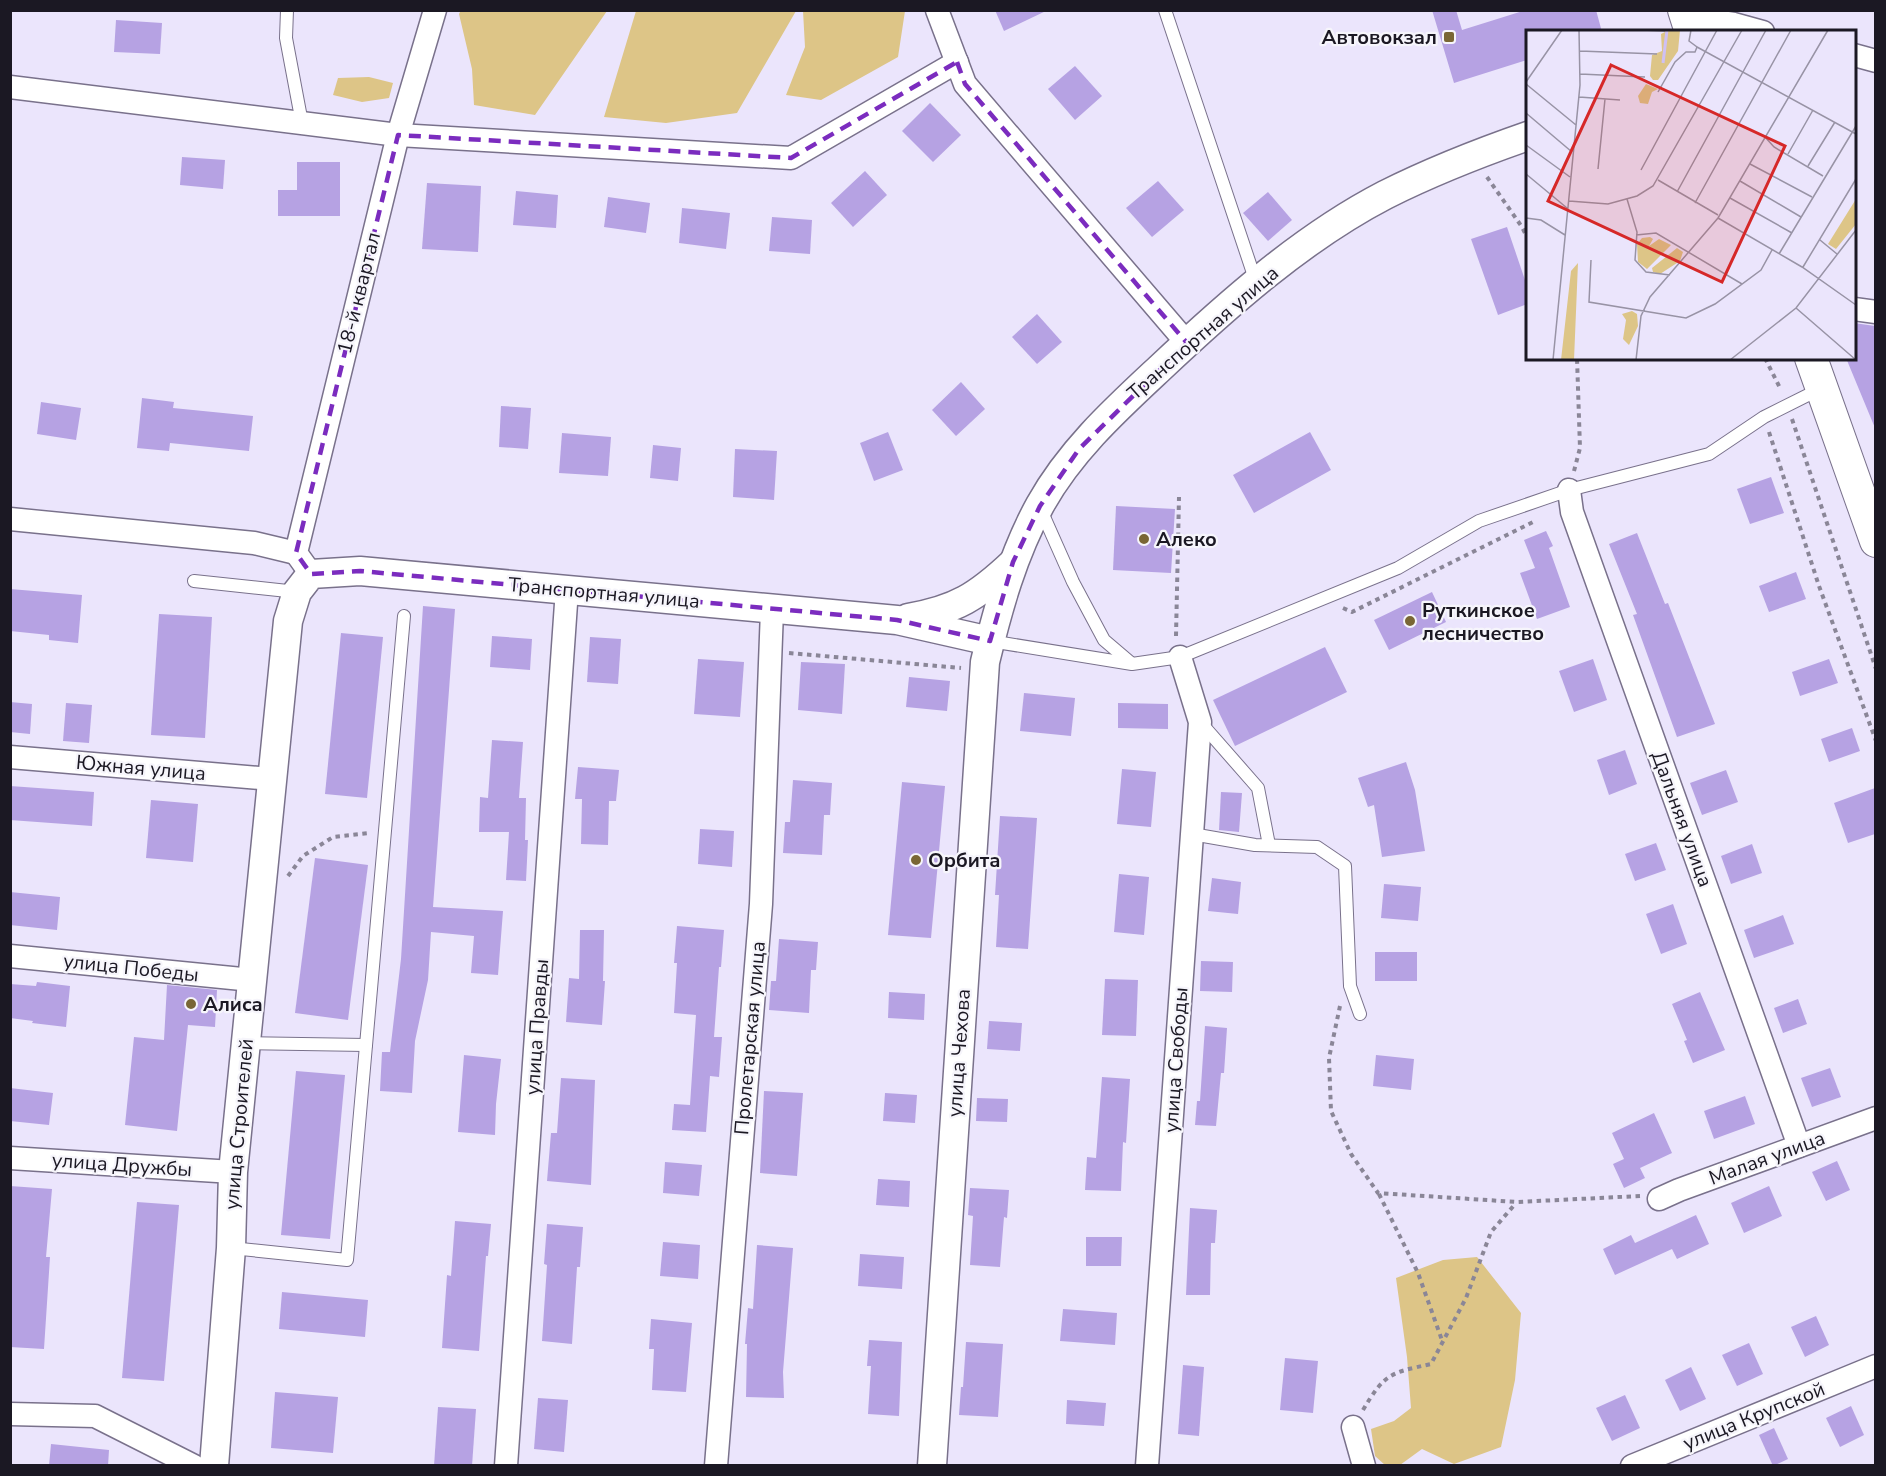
<svg xmlns="http://www.w3.org/2000/svg" width="1886" height="1476" viewBox="0 0 1886 1476" font-family="'Nunito Sans',sans-serif">
<style>
.green{fill:#ddc587}
.building{fill:#b6a2e3}
.lines{fill:none;stroke-linecap:round;stroke-linejoin:round}
.service-casing{stroke:#79718b;stroke-width:14}
.minor-casing{stroke:#79718b;stroke-width:25}
.tertiary-casing{stroke:#79718b;stroke-width:31}
.secondary-casing{stroke:#79718b;stroke-width:34}
.path{stroke:#8a8697;stroke-width:4;stroke-dasharray:4.5 4.5;stroke-linecap:butt}
.service{stroke:#fff;stroke-width:12}
.minor{stroke:#fff;stroke-width:22}
.tertiary{stroke:#fff;stroke-width:28}
.secondary{stroke:#fff;stroke-width:32}
.marked{fill:none;stroke:#7b2cbf;stroke-width:4.5;stroke-dasharray:12 8;stroke-linejoin:round}
.poi-dot{fill:#796635;stroke:#f6f5fb;stroke-width:2}
.labels{text-anchor:middle;dominant-baseline:central;stroke-width:4.5;stroke-linejoin:round;paint-order:stroke}
.poi-label{font-size:20px;font-weight:bold;fill:#1b1823;stroke:#f6f5fb;text-anchor:start}
.street-label{font-size:20px;fill:#1b1823;stroke:#f6f5fb}
.inset-river{fill:none;stroke:#cfc0f5;stroke-width:3}
.inset-road{fill:none;stroke:#9893a5;stroke-width:1.5}
.view{fill:#d62828;fill-opacity:0.15;stroke:#d62828;stroke-width:3}
.inset-edge{fill:none;stroke:#1b1823;stroke-width:3}
</style>
<rect width="100%" height="100%" fill="#ebe5fc"/>
<g class="green">
<path d="M461,10H607V11L535,115L474,105L472,69L459,14Z"/>
<path d="M636,11V10L796,11L737,113L666,123L604,117Z"/>
<path d="M803,11H905L898,57L821,100L786,95L805,47Z"/>
<path d="M369,77L393,83L389,98L362,102L333,95L338,78Z"/>
<path d="M1477,1257L1521,1313L1515,1380L1501,1447L1454,1464L1422,1449L1400,1465H1385L1375,1456L1371,1429L1394,1421L1411,1408L1407,1357L1396,1278L1443,1260Z"/>
</g>
<g class="building">
<path d="M995,10H1048L1004,31Z"/>
<path d="M1432,10H1456L1462,30L1526,10H1596L1602,32H1527V60L1454,83Z"/>
<path d="M116,20L162,23L160,54L114,52Z"/>
<path d="M1075,66L1102,96L1075,120L1048,89Z"/>
<path d="M930,103L961,135L933,162L902,131Z"/>
<path d="M182,157L225,160L223,189L180,185Z"/>
<path d="M297,162H340V216H278V190H297Z"/>
<path d="M865,171L887,195L853,227L831,203Z"/>
<path d="M1158,181L1184,210L1152,237L1126,208Z"/>
<path d="M427,183L481,186L478,252L422,249Z"/>
<path d="M516,191L558,195L556,228L513,225Z"/>
<path d="M1268,192L1292,220L1268,241L1243,213Z"/>
<path d="M608,197L650,203L646,233L604,227Z"/>
<path d="M682,208L730,213L726,249L679,243Z"/>
<path d="M772,217L812,220L810,254L769,251Z"/>
<path d="M1507,227L1527,286V304L1498,315L1471,239Z"/>
<path d="M1037,314L1062,342L1037,364L1012,337Z"/>
<path d="M1854,323L1875,326V428L1846,358H1854Z"/>
<path d="M961,382L985,409L956,436L932,410Z"/>
<path d="M142,398L174,402L173,408L253,416L249,451L170,443L169,451L137,448Z"/>
<path d="M41,402L81,408L76,440L37,434Z"/>
<path d="M501,406L531,408L528,449L499,447Z"/>
<path d="M888,432L903,470L874,481L860,443Z"/>
<path d="M1310,432L1331,470L1254,513L1233,475Z"/>
<path d="M562,433L611,437L608,476L559,473Z"/>
<path d="M653,445L681,448L678,481L650,478Z"/>
<path d="M735,449L777,451L774,500L733,497Z"/>
<path d="M1771,477L1784,513L1750,524L1737,489Z"/>
<path d="M1116,506L1175,509L1171,573L1113,570Z"/>
<path d="M1546,531L1553,546L1549,548L1570,607L1537,619L1520,573L1535,568L1524,540Z"/>
<path d="M1637,533L1665,604L1668,603L1715,724L1677,737L1633,615L1637,614L1609,544Z"/>
<path d="M1796,572L1806,599L1769,612L1759,586Z"/>
<path d="M10,589L82,595L78,643L49,640V635L10,631Z"/>
<path d="M1432,592L1446,622L1389,650L1374,620Z"/>
<path d="M423,606L455,609L433,907L503,911L498,975L471,973L474,936L431,932L428,980L415,1041L412,1093L380,1091L382,1052H390L401,959Z"/>
<path d="M159,614L212,617L205,738L151,735Z"/>
<path d="M341,633L383,637L367,798L325,794Z"/>
<path d="M492,636L532,639L530,670L490,667Z"/>
<path d="M590,637L621,639L618,684L587,682Z"/>
<path d="M1325,647L1347,692L1235,746L1213,700Z"/>
<path d="M698,659L744,662L740,717L694,714Z"/>
<path d="M1593,659L1607,700L1574,712L1559,671Z"/>
<path d="M1829,659L1838,683L1800,696L1792,672Z"/>
<path d="M801,662L845,664L842,714L798,710Z"/>
<path d="M909,677L950,681L947,711L906,707Z"/>
<path d="M1024,693L1075,698L1071,736L1020,731Z"/>
<path d="M10,702L32,704L30,734L10,732Z"/>
<path d="M66,703L92,705L89,743L63,741Z"/>
<path d="M1118,703L1168,704V729L1118,728Z"/>
<path d="M1852,728L1860,751L1829,762L1821,739Z"/>
<path d="M492,740L523,742L519,798H526L525,840H528L526,881L506,880L509,832H479L480,797L488,798Z"/>
<path d="M1625,750L1637,784L1609,795L1597,760Z"/>
<path d="M1406,762L1415,790L1425,851L1382,857L1374,805L1368,807L1358,778Z"/>
<path d="M578,767L619,770L616,801H609L608,845L581,844L582,799H575Z"/>
<path d="M1122,769L1156,772L1151,827L1117,824Z"/>
<path d="M1726,770L1738,802L1702,815L1690,783Z"/>
<path d="M793,780L832,783L830,815H824L822,855L783,853L785,822H790Z"/>
<path d="M902,782L945,786L931,938L888,935Z"/>
<path d="M10,786L94,792L92,826L10,820Z"/>
<path d="M1875,788V834L1848,843L1834,803Z"/>
<path d="M1221,792L1242,793L1239,832L1219,830Z"/>
<path d="M151,800L198,804L193,862L146,858Z"/>
<path d="M1000,816L1037,818L1028,949L996,947L999,895H995Z"/>
<path d="M700,829L734,831L732,867L698,864Z"/>
<path d="M1656,843L1666,870L1635,881L1625,854Z"/>
<path d="M1752,844L1762,873L1731,884L1721,856Z"/>
<path d="M315,858L368,865L348,1020L295,1013Z"/>
<path d="M1119,874L1149,877L1144,935L1114,932Z"/>
<path d="M1212,878L1241,882L1238,914L1208,911Z"/>
<path d="M1384,884L1421,887L1418,921L1381,918Z"/>
<path d="M10,892L60,897L57,930L10,925Z"/>
<path d="M1673,904L1687,944L1661,954L1646,914Z"/>
<path d="M1783,915L1794,944L1754,958L1744,930Z"/>
<path d="M677,926L724,930L721,967H719L714,1037H722L719,1077L710,1076L706,1132L672,1130L674,1104L690,1105L696,1015L674,1013L677,963H674Z"/>
<path d="M580,930H604L603,981H605L602,1025L566,1022L569,978L579,979Z"/>
<path d="M779,939L818,942L816,970H811L809,1013L769,1010L771,981H776Z"/>
<rect x="1375" y="952" width="42" height="29"/>
<path d="M1201,961L1233,962L1232,992L1200,991Z"/>
<path d="M1105,979L1138,980L1136,1036L1102,1035Z"/>
<path d="M37,982L70,986L66,1027L32,1023L33,1021L10,1018V984L36,986Z"/>
<path d="M167,985L217,990L215,1027L188,1025L177,1131L125,1125L134,1037L164,1040Z"/>
<path d="M889,992L925,994L924,1020L888,1018Z"/>
<path d="M1700,992L1725,1050L1693,1063L1684,1041L1687,1040L1672,1004Z"/>
<path d="M1798,999L1807,1024L1783,1033L1774,1008Z"/>
<path d="M989,1021L1022,1023L1020,1051L987,1049Z"/>
<path d="M1205,1026L1227,1028L1224,1073H1221L1216,1126L1195,1125L1197,1101H1200Z"/>
<path d="M464,1055L501,1059L496,1104L495,1135L458,1132Z"/>
<path d="M1376,1055L1414,1059L1411,1090L1373,1086Z"/>
<path d="M1830,1068L1841,1097L1812,1107L1801,1078Z"/>
<path d="M296,1071L345,1075L330,1239L281,1235Z"/>
<path d="M1102,1077L1130,1079L1126,1143L1123,1142L1121,1191L1085,1190L1087,1157L1096,1158Z"/>
<path d="M561,1078L595,1080L591,1185L547,1181L551,1133H557Z"/>
<path d="M10,1088L53,1093L49,1125L10,1121Z"/>
<path d="M764,1091L803,1093L797,1176L760,1173Z"/>
<path d="M885,1093L917,1095L915,1123L883,1121Z"/>
<path d="M1745,1096L1755,1124L1714,1139L1704,1111Z"/>
<path d="M977,1098L1008,1099L1007,1122L976,1121Z"/>
<path d="M1654,1113L1672,1153L1640,1168L1645,1178L1624,1188L1613,1164L1624,1159L1612,1133Z"/>
<path d="M1837,1161L1850,1190L1826,1201L1812,1172Z"/>
<path d="M665,1162L702,1165L699,1196L663,1193Z"/>
<path d="M878,1179L910,1181L909,1207L876,1205Z"/>
<path d="M10,1186L52,1189L46,1257H50L44,1349L10,1347Z"/>
<path d="M1769,1186L1782,1216L1744,1233L1731,1203Z"/>
<path d="M970,1188L1009,1190L1007,1218L1004,1217L1000,1267L970,1265L973,1216L968,1215Z"/>
<path d="M137,1202L179,1205L164,1381L122,1378Z"/>
<path d="M1190,1208L1217,1210L1215,1243H1211L1210,1295H1186Z"/>
<path d="M1696,1215L1709,1244L1677,1259L1672,1249L1615,1275L1603,1249L1631,1235L1635,1243Z"/>
<path d="M455,1221L491,1224L488,1256H486L479,1351L442,1348L447,1275L451,1276Z"/>
<path d="M547,1224L583,1227L580,1267H577L572,1344L542,1341L547,1265L544,1264Z"/>
<path d="M1086,1237H1122L1121,1266H1086Z"/>
<path d="M663,1242L700,1245L698,1279L660,1276Z"/>
<path d="M757,1245L793,1248L783,1372L784,1398L746,1397L747,1344H745L748,1308L753,1309Z"/>
<path d="M860,1254L904,1257L902,1289L858,1286Z"/>
<path d="M282,1292L368,1300L365,1337L279,1329Z"/>
<path d="M1063,1309L1117,1313L1115,1345L1060,1341Z"/>
<path d="M1816,1316L1829,1345L1805,1357L1791,1327Z"/>
<path d="M651,1319L692,1323L686,1392L652,1390L654,1349H649Z"/>
<path d="M869,1340L902,1342L899,1416L868,1414L871,1366H867Z"/>
<path d="M966,1342L1003,1344L998,1417L959,1415L961,1387H963Z"/>
<path d="M1749,1343L1763,1374L1737,1386L1722,1355Z"/>
<path d="M1285,1358L1318,1361L1313,1413L1280,1410Z"/>
<path d="M1183,1365L1204,1367L1199,1436L1178,1434Z"/>
<path d="M1691,1367L1706,1399L1680,1411L1665,1380Z"/>
<path d="M275,1392L338,1397L333,1453L271,1448Z"/>
<path d="M1625,1395L1640,1428L1612,1441L1596,1408Z"/>
<path d="M538,1398L568,1400L564,1452L534,1449Z"/>
<path d="M1067,1400L1106,1403L1104,1426L1066,1424Z"/>
<path d="M1851,1406L1864,1435L1840,1447L1826,1418Z"/>
<path d="M438,1407L476,1409L472,1466H434Z"/>
<path d="M1774,1428L1788,1459L1773,1466L1759,1435Z"/>
<path d="M51,1444L109,1450L108,1466H49Z"/>
</g>
<g class="lines">
<defs>
<g id="service">
<path d="M287,10L286,38L302,123"/>
<path d="M1165,10L1256,282"/>
<path d="M1041,510L1073,582L1104,640L1131,663"/>
<path d="M194,581L297,592"/>
<path d="M990,641L1132,664L1180,657L1398,568L1479,521L1569,490L1709,454L1764,417L1820,389"/>
<path d="M1201,723L1258,788L1269,845"/>
<path d="M1192,834L1255,845L1317,847L1345,866L1350,986L1360,1014"/>
<path d="M246,1043L366,1045"/>
<path d="M231,1248L347,1260L404,616"/>
</g>
<g id="minor">
<path d="M937,10L965,84L1187,343"/>
<path d="M1686,17L1734,24L1763,32"/>
<path d="M1854,55L1876,61"/>
<path d="M10,87L398,135L791,158L957,62"/>
<path d="M1854,309L1876,312"/>
<path d="M1569,490L1572,512L1799,1146"/>
<path d="M10,519L254,543L296,553"/>
<path d="M311,574L296,553L398,135L435,10"/>
<path d="M10,757L271,779"/>
<path d="M10,956L252,980"/>
<path d="M10,1158L233,1172"/>
<path d="M1659,1199L1679,1190L1876,1118"/>
<path d="M10,1414L95,1416L194,1466"/>
<path d="M1353,1427L1364,1466"/>
<path d="M506,1466L567,589"/>
<path d="M716,1466L761,904L772,610"/>
<path d="M1147,1466L1200,722L1180,657"/>
<path d="M1632,1466L1876,1366"/>
</g>
<g id="tertiary">
<path d="M908,618C956,610 978,596 1013,563"/>
<path d="M214,1466L231,1248L233,1172L288,621L297,592L311,574L360,571L897,620L990,641"/>
<path d="M932,1466L985,662C998,608 1013,554 1040,505C1070,451 1115,410 1159,369C1227,305 1302,238 1385,195C1431,172 1479,153 1528,136"/>
</g>
<g id="secondary">
<path d="M1684,10L1691,32"/>
<path d="M1811,358L1876,541"/>
</g>
</defs>
<use href="#service" class="service-casing"/>
<use href="#minor" class="minor-casing"/>
<use href="#tertiary" class="tertiary-casing"/>
<use href="#secondary" class="secondary-casing"/>
<g class="path">
<path d="M1487,177L1522,227L1528,239"/>
<path d="M1765,358L1781,390"/>
<path d="M1792,419L1876,669"/>
<path d="M1769,432L1819,586L1876,741"/>
<path d="M1574,471L1580,448L1577,358"/>
<path d="M1343,608L1352,612L1535,521"/>
<path d="M1176,636L1179,497"/>
<path d="M789,653L961,668"/>
<path d="M288,876L303,856L333,837L369,833"/>
<path d="M1340,1006L1329,1058L1331,1111L1351,1154L1378,1193L1517,1202L1640,1196"/>
<path d="M1379,1194L1418,1273L1443,1343"/>
<path d="M1363,1410C1385,1373 1390,1373 1431,1364L1466,1298L1491,1232L1516,1203"/>
</g>
<use href="#service" class="service"/>
<use href="#minor" class="minor"/>
<use href="#tertiary" class="tertiary"/>
<use href="#secondary" class="secondary"/>
</g>
<path class="marked" d="M957,62L965,84L1187,343L1079,449L1040,506L1013,562L990,641L897,620L360,571L311,574L296,553L398,135L791,158Z"/>
<g class="poi-dot">
<rect x="1443" y="31" width="12" height="12" rx="3"/>
<circle cx="1144" cy="539" r="6"/>
<circle cx="1410" cy="621" r="6"/>
<circle cx="916" cy="860" r="6"/>
<circle cx="191" cy="1004" r="6"/>
</g>
<g class="labels">
<g class="poi-label">
<text x="1437" y="37" text-anchor="end">Автовокзал</text>
<text x="1156" y="539">Алеко</text>
<text x="1422" y="610">Руткинское<tspan x="1422" dy="23">лесничество</tspan></text>
<text x="928" y="860">Орбита</text>
<text x="203" y="1004">Алиса</text>
</g>
<g class="street-label">
<text transform="translate(359 293) rotate(-76)">18-й квартал</text>
<text transform="translate(1203 333) rotate(-41)">Транспортная улица</text>
<text transform="translate(604 593) rotate(5)">Транспортная улица</text>
<text transform="translate(141 768) rotate(5)">Южная улица</text>
<text transform="translate(1682 819) rotate(70)">Дальняя улица</text>
<text transform="translate(131 968) rotate(6)">улица Победы</text>
<text transform="translate(537 1027) rotate(-86)">улица Правды</text>
<text transform="translate(750 1038) rotate(-85)">Пролетарская улица</text>
<text transform="translate(959 1053) rotate(-86)">улица Чехова</text>
<text transform="translate(1176 1060) rotate(-86)">улица Свободы</text>
<text transform="translate(239 1124) rotate(-85)">улица Строителей</text>
<text transform="translate(1767 1158) rotate(-20)">Малая улица</text>
<text transform="translate(122 1165) rotate(4)">улица Дружбы</text>
<text transform="translate(1754 1416) rotate(-22)">улица Крупской</text>
</g>
</g>
<g transform="translate(1526 30)">
<rect width="330" height="330" fill="#ebe5fc"/>
<path d="M136,0H154L152,21L132,50H127L124,46L126,25L136,21L135,4L139,2ZM120,54L132,59L126,62L122,74L114,73L112,66ZM330,169V194L310,219L302,214ZM124,207L127,209L123,216L133,209L145,215L121,239L112,232L111,214L116,208ZM151,218L157,222L154,231L134,244L127,242L126,238ZM52,233L48,330H35L45,241ZM106,281L111,284L112,296L103,315L97,309L100,290L96,284Z" fill="#ddc587"/>
<path class="inset-river" d="M137,33L141,0"/>
<path class="inset-road" d="M116,0L139,1M171,17L330,104M54,21L131,24M54,44L119,47M0,52L36,0M0,54L50,95M132,62L149,32L160,22H169L171,17L163,11L165,0M53,67L94,70M0,83L46,122M239,107L248,117L297,146M0,115L44,147M262,124L287,80M224,134L286,167M282,136L309,92M72,139L79,69M115,140L191,0M0,144L41,178M132,150L192,185M214,151L275,187M151,162L240,0M204,168L266,203M101,169L111,202L109,230L120,242L144,245M43,171L82,174L111,166L127,156L216,0M169,173L265,0M0,188L15,190L39,205M192,188L276,237L330,275M110,205L130,203L216,254M294,210L311,224M253,224L330,96M65,230L63,272L160,288L189,274L235,240L246,220M277,237L330,149M270,278L330,330M27,330L54,55L53,0M110,330L115,286L124,267L192,188L302,0M204,330L270,278L330,200"/>
<path class="view" d="M85,35L259,116L196,252L22,171Z"/>
<rect width="330" height="330" class="inset-edge"/>
</g>
<rect width="1886" height="1476" fill="none" stroke="#1b1823" stroke-width="24"/>
</svg>
